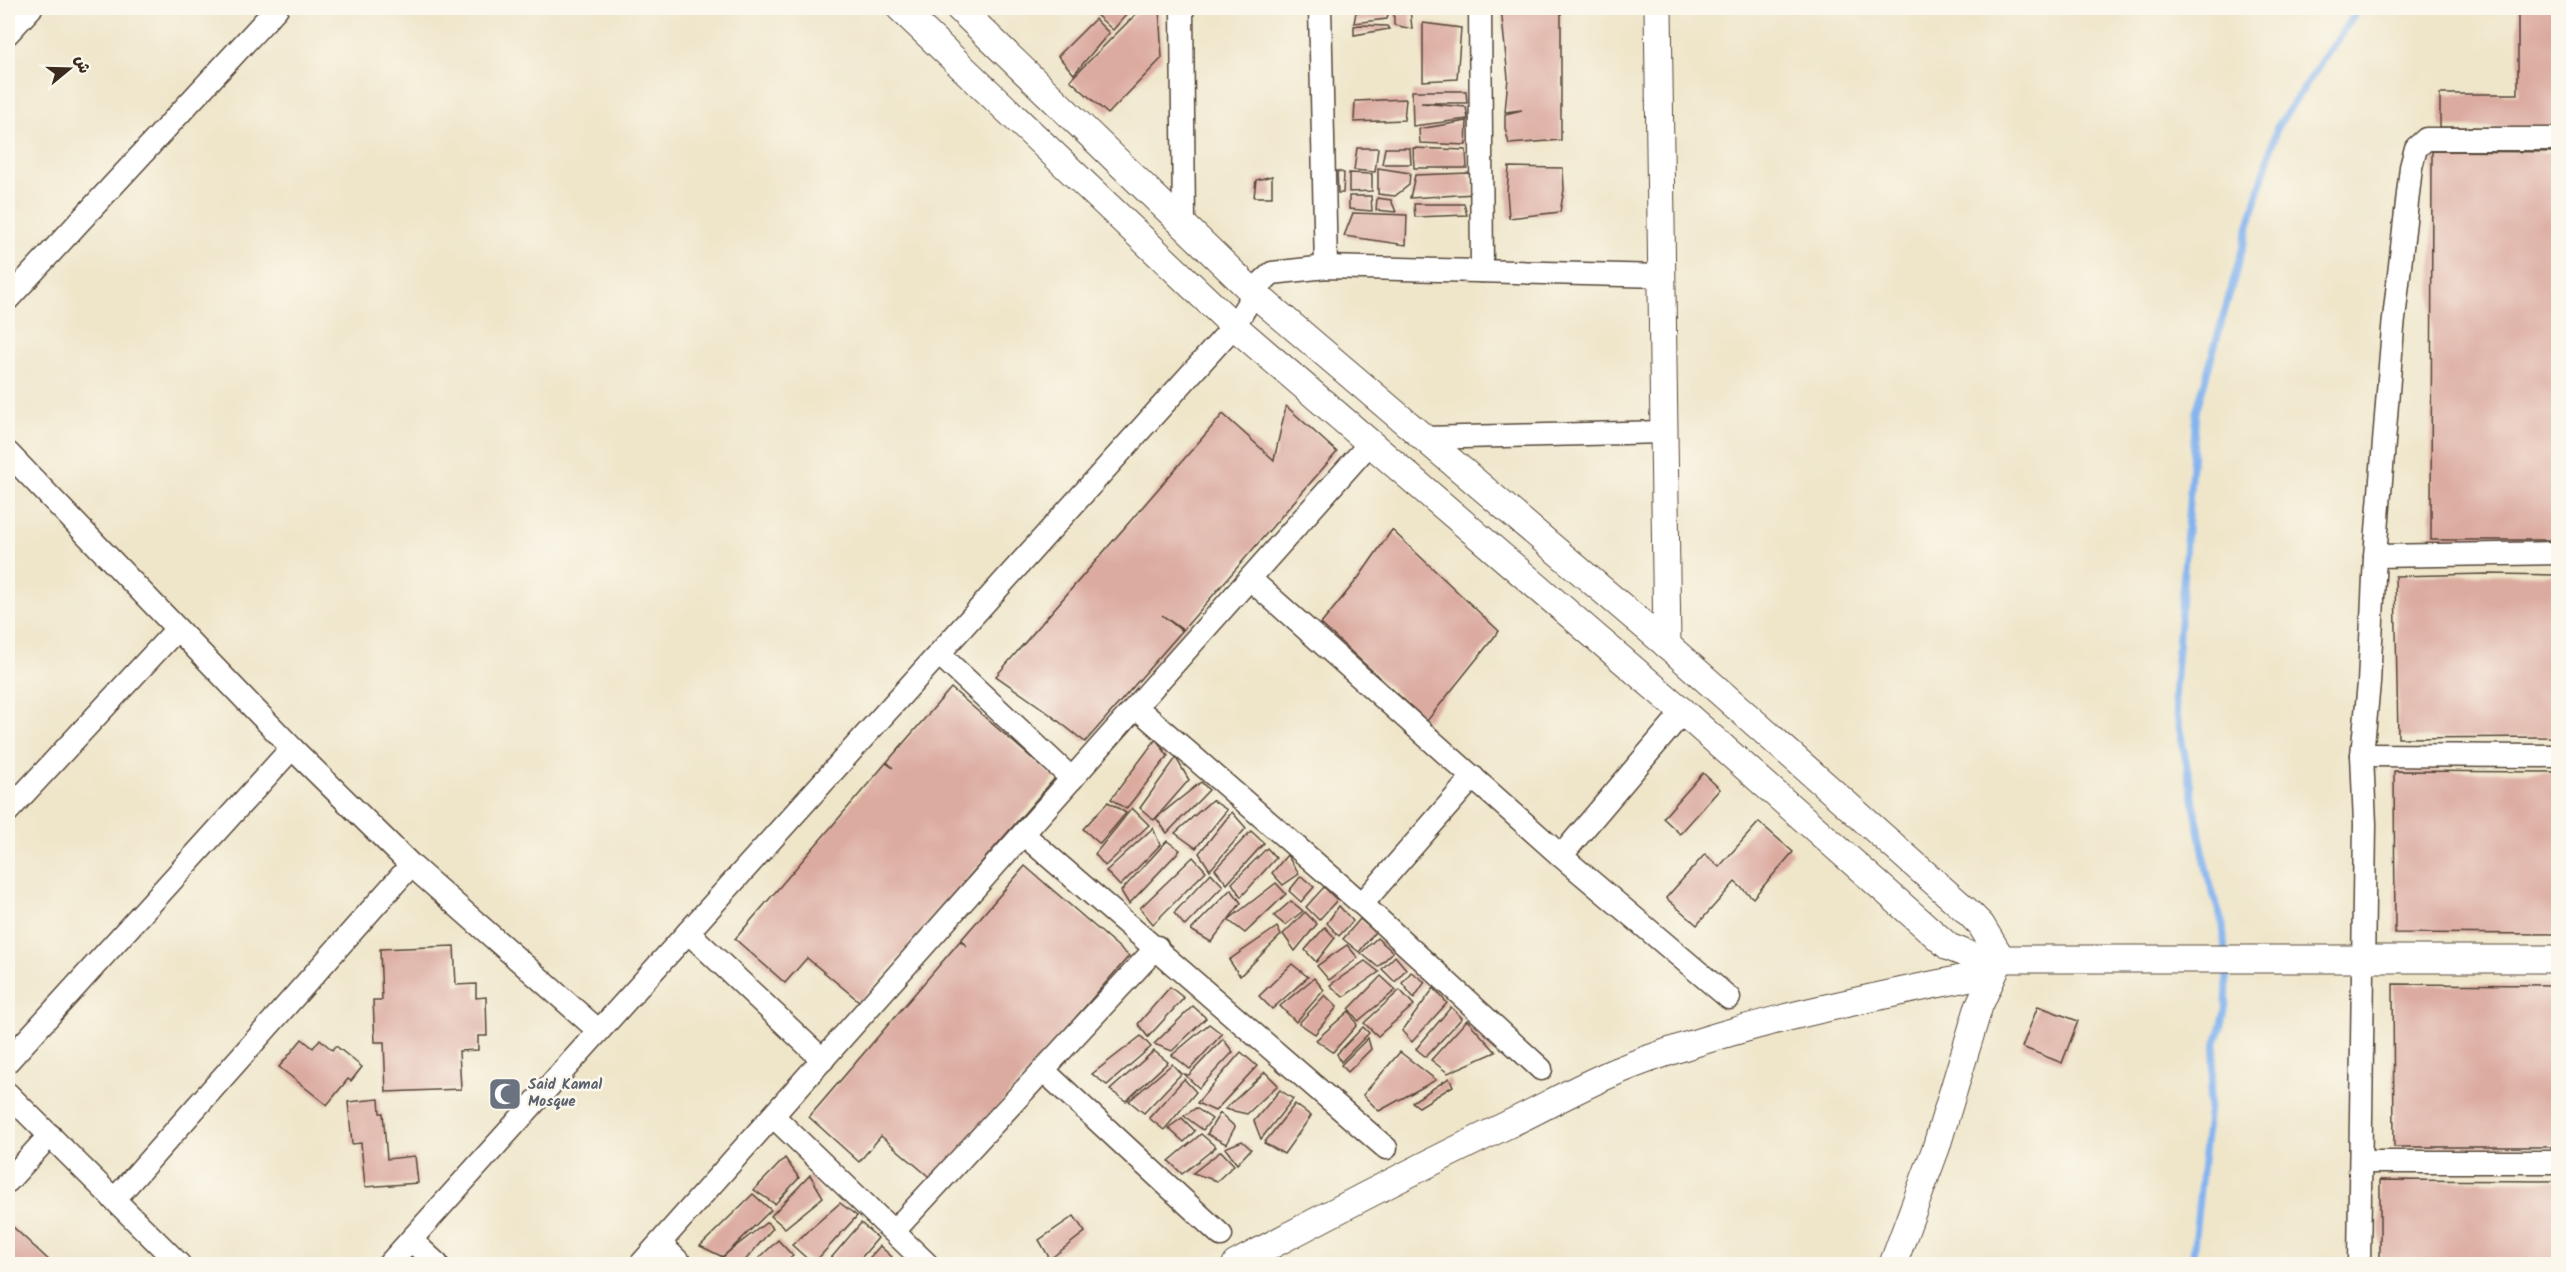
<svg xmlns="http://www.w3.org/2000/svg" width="2566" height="1272" viewBox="0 0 2566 1272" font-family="Kalam,'Playpen Sans Arabic',sans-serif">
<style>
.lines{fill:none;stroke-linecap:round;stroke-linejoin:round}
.stream{stroke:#84b4ef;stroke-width:7}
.building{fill:#dcaba0}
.minor-casing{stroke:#564638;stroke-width:25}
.tertiary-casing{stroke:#564638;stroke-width:29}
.minor{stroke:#fff;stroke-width:22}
.tertiary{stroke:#fff;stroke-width:27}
.labels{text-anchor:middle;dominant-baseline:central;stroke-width:5;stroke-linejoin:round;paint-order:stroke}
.worship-label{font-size:15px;font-weight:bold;fill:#5b616d;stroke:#fbf7ec;text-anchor:start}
</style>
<rect width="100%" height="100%" fill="#fbf7ec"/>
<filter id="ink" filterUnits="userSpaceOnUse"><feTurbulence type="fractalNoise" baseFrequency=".0167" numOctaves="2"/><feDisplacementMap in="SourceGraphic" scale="12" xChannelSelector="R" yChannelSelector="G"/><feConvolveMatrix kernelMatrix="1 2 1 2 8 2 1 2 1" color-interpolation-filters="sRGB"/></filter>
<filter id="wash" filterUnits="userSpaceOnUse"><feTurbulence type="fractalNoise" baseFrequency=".008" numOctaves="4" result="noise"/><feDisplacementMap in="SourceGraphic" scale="24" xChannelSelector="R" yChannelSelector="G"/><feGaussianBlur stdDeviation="1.35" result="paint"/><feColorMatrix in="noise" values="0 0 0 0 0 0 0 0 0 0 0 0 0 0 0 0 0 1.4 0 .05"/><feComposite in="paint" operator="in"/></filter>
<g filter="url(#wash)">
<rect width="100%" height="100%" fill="#efe6ca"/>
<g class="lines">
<g class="stream">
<path d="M2225,953L2223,925L2208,877L2174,699L2196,412L2277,127L2359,8"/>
<path d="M2192,1264L2216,1042C2227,1015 2228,993 2226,964"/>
</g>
</g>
<g id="blocks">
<g class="building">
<path d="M1097,8H1132L1113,30L1093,12Z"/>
<path d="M1142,8H1159L1162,58L1108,114L1070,80Z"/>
<path d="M1501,8H1545L1561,13V140L1509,144L1505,128V114L1522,110L1505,112L1508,78Z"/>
<path d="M2518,8H2558V128L2440,127V94H2518Z"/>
<path d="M1394,9H1410L1412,29L1394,25Z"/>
<path d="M1389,10L1387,19L1354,23L1356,12Z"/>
<path d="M1095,19L1109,33L1074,74L1058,56Z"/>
<path d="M1423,23L1461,28L1457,79L1423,81Z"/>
<path d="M1360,25L1387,26L1389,29L1354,35V26Z"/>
<path d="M1412,91H1466L1467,103H1421L1466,107L1468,119L1413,126Z"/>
<path d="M1406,99L1404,120L1354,122L1355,101Z"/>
<path d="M1467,121L1466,145L1420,143L1419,129Z"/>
<path d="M1357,148H1378L1375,172L1354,170Z"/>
<path d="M1385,148H1410L1411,164H1382Z"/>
<path d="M1413,148L1466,150L1467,168H1414Z"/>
<path d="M2432,151L2558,152V540H2431Z"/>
<path d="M1509,167L1563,168L1564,190L1560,212L1509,218L1507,192Z"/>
<path d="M1378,168L1410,173L1409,185L1395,196L1378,194Z"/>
<path d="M1337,171L1344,173L1343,193H1338Z"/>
<path d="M1349,173L1372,174V191L1349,192Z"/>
<path d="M1469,173L1474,194L1410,198L1415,175Z"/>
<path d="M1272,176V197H1254L1256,180Z"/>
<path d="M1349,196H1371L1372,211L1349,209Z"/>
<path d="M1377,198L1391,200L1396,212L1376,210Z"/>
<path d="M1414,204H1464L1467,215L1415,217Z"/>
<path d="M1353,213L1407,215L1406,245L1344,236Z"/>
<path d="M1286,406L1337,452L1183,630L1162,615L1182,631L1085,742L1043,709L996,676L1223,414L1274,460Z"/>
<path d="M1392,530L1499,631L1427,721L1321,624L1359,577Z"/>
<path d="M2487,574L2558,575V737L2398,738L2395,576Z"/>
<path d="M951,688L1055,778L860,1002L807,958L785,983L735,939L886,763L893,768L887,762Z"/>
<path d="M1156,739L1168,756L1126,809L1111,799Z"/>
<path d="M1176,758L1189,780L1154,820L1140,808Z"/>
<path d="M2394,771L2558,772V934L2395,933Z"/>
<path d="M1703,773L1720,789L1680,834L1663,818Z"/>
<path d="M1201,782L1209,790L1167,833L1156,818Z"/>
<path d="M1212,800L1227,810L1196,848L1175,833Z"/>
<path d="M1108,802L1126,813L1100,844L1083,829Z"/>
<path d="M1132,808L1149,825L1105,866L1095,854Z"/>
<path d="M1232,812L1246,828L1210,870L1199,853Z"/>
<path d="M1759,822L1793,852L1753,898L1735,882L1697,925L1666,898L1705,854L1719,867Z"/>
<path d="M1153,828L1160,845L1120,886L1106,871Z"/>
<path d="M1251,831L1264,843L1227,884L1215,869Z"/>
<path d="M1167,841L1180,850L1129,904L1121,891Z"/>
<path d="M1267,848L1276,858L1241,897L1232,883Z"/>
<path d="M1287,855L1299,874L1283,885L1272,873Z"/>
<path d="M1193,857L1206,871L1153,924L1140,908Z"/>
<path d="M1025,866L1129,956L934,1181L881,1136L859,1162L809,1117L960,941L967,946L961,940Z"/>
<path d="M1211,873L1223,886L1185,926L1174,913Z"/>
<path d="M1301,876L1314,887L1301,902L1289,891Z"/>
<path d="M1276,883L1286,894L1245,933L1228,920L1211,942L1191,930L1231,889L1241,903L1228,920Z"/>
<path d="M1324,887L1337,900L1319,920L1306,907Z"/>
<path d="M1291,901L1303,911L1285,925L1274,916Z"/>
<path d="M1339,906L1353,921L1339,936L1327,923Z"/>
<path d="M1305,912L1317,924L1295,951L1283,934Z"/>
<path d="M1360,919L1375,932L1359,952L1343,939Z"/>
<path d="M1277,927L1281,935L1240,976L1229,960Z"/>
<path d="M1325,927L1335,938L1316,962L1305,950Z"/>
<path d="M1377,938L1393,952L1378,967L1361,953Z"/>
<path d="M1347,945L1358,958L1329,980L1317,966Z"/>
<path d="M454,946L456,985L476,984V998L486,997L487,1036H478V1050L459,1051L461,1089L386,1092L384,1042H375L373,1000H382L380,949Z"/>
<path d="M1395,956L1406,969L1395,982L1382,969Z"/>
<path d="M1365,961L1379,972L1343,997L1330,985Z"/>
<path d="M1292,964L1308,977L1272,1009L1259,996Z"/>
<path d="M1411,972L1425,982L1414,998L1402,983Z"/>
<path d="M1381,976L1396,990L1358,1021L1349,1009Z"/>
<path d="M1314,978L1324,990L1296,1022L1280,1006Z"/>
<path d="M2393,984L2558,985V1147H2394Z"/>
<path d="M1170,987L1184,998L1148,1037L1138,1024Z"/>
<path d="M1434,988L1447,1003L1412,1042L1402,1031Z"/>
<path d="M1400,990L1414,1005L1378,1036L1364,1023Z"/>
<path d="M1325,995L1337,1007L1315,1034L1299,1023Z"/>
<path d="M1193,1006L1206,1018L1172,1051L1154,1044Z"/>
<path d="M2038,1006L2078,1021L2062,1063L2022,1047Z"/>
<path d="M1451,1007L1462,1018L1426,1057L1416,1049Z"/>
<path d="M1349,1011L1357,1025L1333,1052L1316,1040Z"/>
<path d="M1467,1020L1496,1052L1448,1073L1431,1060Z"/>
<path d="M1209,1024L1222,1034L1190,1069L1172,1055Z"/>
<path d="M1363,1027L1369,1033L1341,1062L1337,1054Z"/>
<path d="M1141,1036L1151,1047L1107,1085L1092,1074Z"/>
<path d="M1368,1038L1371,1049L1348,1072L1341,1065Z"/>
<path d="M302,1039L313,1048L320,1039L332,1050L336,1046L362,1067L351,1081L348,1079L327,1105L279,1067Z"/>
<path d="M1223,1039L1233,1052L1199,1088L1184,1074L1189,1075Z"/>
<path d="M1154,1051L1168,1062L1126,1101L1110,1090Z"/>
<path d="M1241,1052L1257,1066L1215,1111L1197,1103Z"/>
<path d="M1400,1052L1436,1080L1379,1111L1363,1095Z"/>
<path d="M1172,1064L1181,1074L1144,1113L1129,1101Z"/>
<path d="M1265,1072L1278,1085L1247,1114L1225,1109Z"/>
<path d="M1449,1078L1453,1086L1419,1107L1412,1102Z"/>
<path d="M1184,1079L1196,1092L1164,1130L1149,1118Z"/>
<path d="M1280,1090L1293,1099L1261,1139L1254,1121Z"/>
<path d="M379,1099L380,1113H383L387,1159L415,1156L418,1183L365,1187L361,1143L352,1144L348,1102Z"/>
<path d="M1295,1104L1311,1116L1284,1154L1264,1143Z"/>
<path d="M1196,1108L1212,1119L1203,1130L1184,1116Z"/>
<path d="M1220,1113L1235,1127L1226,1144L1207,1134Z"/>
<path d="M1182,1118L1195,1131L1184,1142L1168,1128Z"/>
<path d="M1201,1134L1216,1147L1182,1174L1169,1161Z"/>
<path d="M1242,1141L1251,1149L1237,1164L1225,1148Z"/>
<path d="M1221,1151L1234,1165L1217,1181L1193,1173Z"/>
<path d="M785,1158L799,1178L775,1204L754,1190Z"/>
<path d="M810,1175L823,1197L785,1228L771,1216Z"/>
<path d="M2380,1180L2558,1181V1264H2380Z"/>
<path d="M753,1194L771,1210L723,1257L700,1246Z"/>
<path d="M840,1203L857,1216L813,1264L792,1245Z"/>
<path d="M1074,1216L1085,1232L1050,1259L1039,1240Z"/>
<path d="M767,1222L773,1228L742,1264H713Z"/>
<path d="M861,1223L878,1238L856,1264H826Z"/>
<path d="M12,1226L53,1264H8V1230Z"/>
<path d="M778,1240L793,1256L783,1264H753Z"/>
<path d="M880,1246L892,1257L885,1264H864Z"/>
</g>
</g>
</g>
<g filter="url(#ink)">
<use href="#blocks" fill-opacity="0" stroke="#564638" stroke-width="1.5"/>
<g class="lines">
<defs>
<g id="minor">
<path d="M1182,8L1184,225"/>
<path d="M1320,8L1326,267"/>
<path d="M1480,8L1482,271"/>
<path d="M8,33L31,8"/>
<path d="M8,299L277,8"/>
<path d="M1424,438L1663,432"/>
<path d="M8,453L292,748L411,865L599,1031"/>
<path d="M2375,556L2558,553"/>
<path d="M1250,579L1561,856L1729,998"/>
<path d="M939,654L1072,779"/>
<path d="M1136,707L1362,904L1541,1069"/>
<path d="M2362,755L2558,756"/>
<path d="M8,811L177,629"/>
<path d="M1023,834L1386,1148"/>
<path d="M1561,856L1683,712"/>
<path d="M1362,904L1473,777"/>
<path d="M688,932L823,1060"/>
<path d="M8,1061L292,748"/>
<path d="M1043,1070L1221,1235"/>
<path d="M8,1094L179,1264"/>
<path d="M773,1116L927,1264"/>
<path d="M2361,1162H2558"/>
<path d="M8,1181L50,1135"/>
<path d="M114,1200L411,865"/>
<path d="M894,1231L1157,947"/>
<path d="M411,1240L437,1264"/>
<path d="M660,1243L681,1264"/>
<path d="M389,1264L1234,326L1260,284L1272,273L1326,267L1661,276"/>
<path d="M641,1264L1370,443"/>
<path d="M2359,1264L2365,824L2362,755L2369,683L2375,556L2393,328L2411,167L2416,148L2426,139H2558"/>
</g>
<g id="tertiary">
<path d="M900,8L1234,326L1683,712L1949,947L1969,955L1990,959H2558"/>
<path d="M959,8L1255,294L1667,645L1967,911L1981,925L2001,958"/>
<path d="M1658,8L1667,645"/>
<path d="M1236,1264C1327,1215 1418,1168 1511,1123C1546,1106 1581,1086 1617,1071C1738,1022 1868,999 1994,972"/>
<path d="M1893,1264L1936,1148L1979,1006L1999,962"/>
</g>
</defs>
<use href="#minor" class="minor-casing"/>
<use href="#tertiary" class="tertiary-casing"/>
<use href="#minor" class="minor"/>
<use href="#tertiary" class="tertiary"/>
</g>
</g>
<defs>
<symbol id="mosque-square" viewBox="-11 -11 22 22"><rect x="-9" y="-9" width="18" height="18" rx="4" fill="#6b7280" stroke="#fbf7ec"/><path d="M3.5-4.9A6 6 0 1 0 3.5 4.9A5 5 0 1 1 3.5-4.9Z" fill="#fff"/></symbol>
</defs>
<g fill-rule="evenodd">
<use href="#mosque-square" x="486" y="1075" width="38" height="38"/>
</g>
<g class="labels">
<g class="worship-label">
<text x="528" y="1085">Said Kamal<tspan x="528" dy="17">Mosque</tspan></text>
</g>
</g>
<rect width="2566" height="1272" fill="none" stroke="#fbf7ec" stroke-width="30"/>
<g transform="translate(69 69) rotate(71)" stroke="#fbf7ec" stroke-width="4.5" paint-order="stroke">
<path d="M0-4.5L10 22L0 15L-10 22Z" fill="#3b2a1e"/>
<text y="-9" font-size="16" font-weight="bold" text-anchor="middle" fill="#3b2a1e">ش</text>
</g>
</svg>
